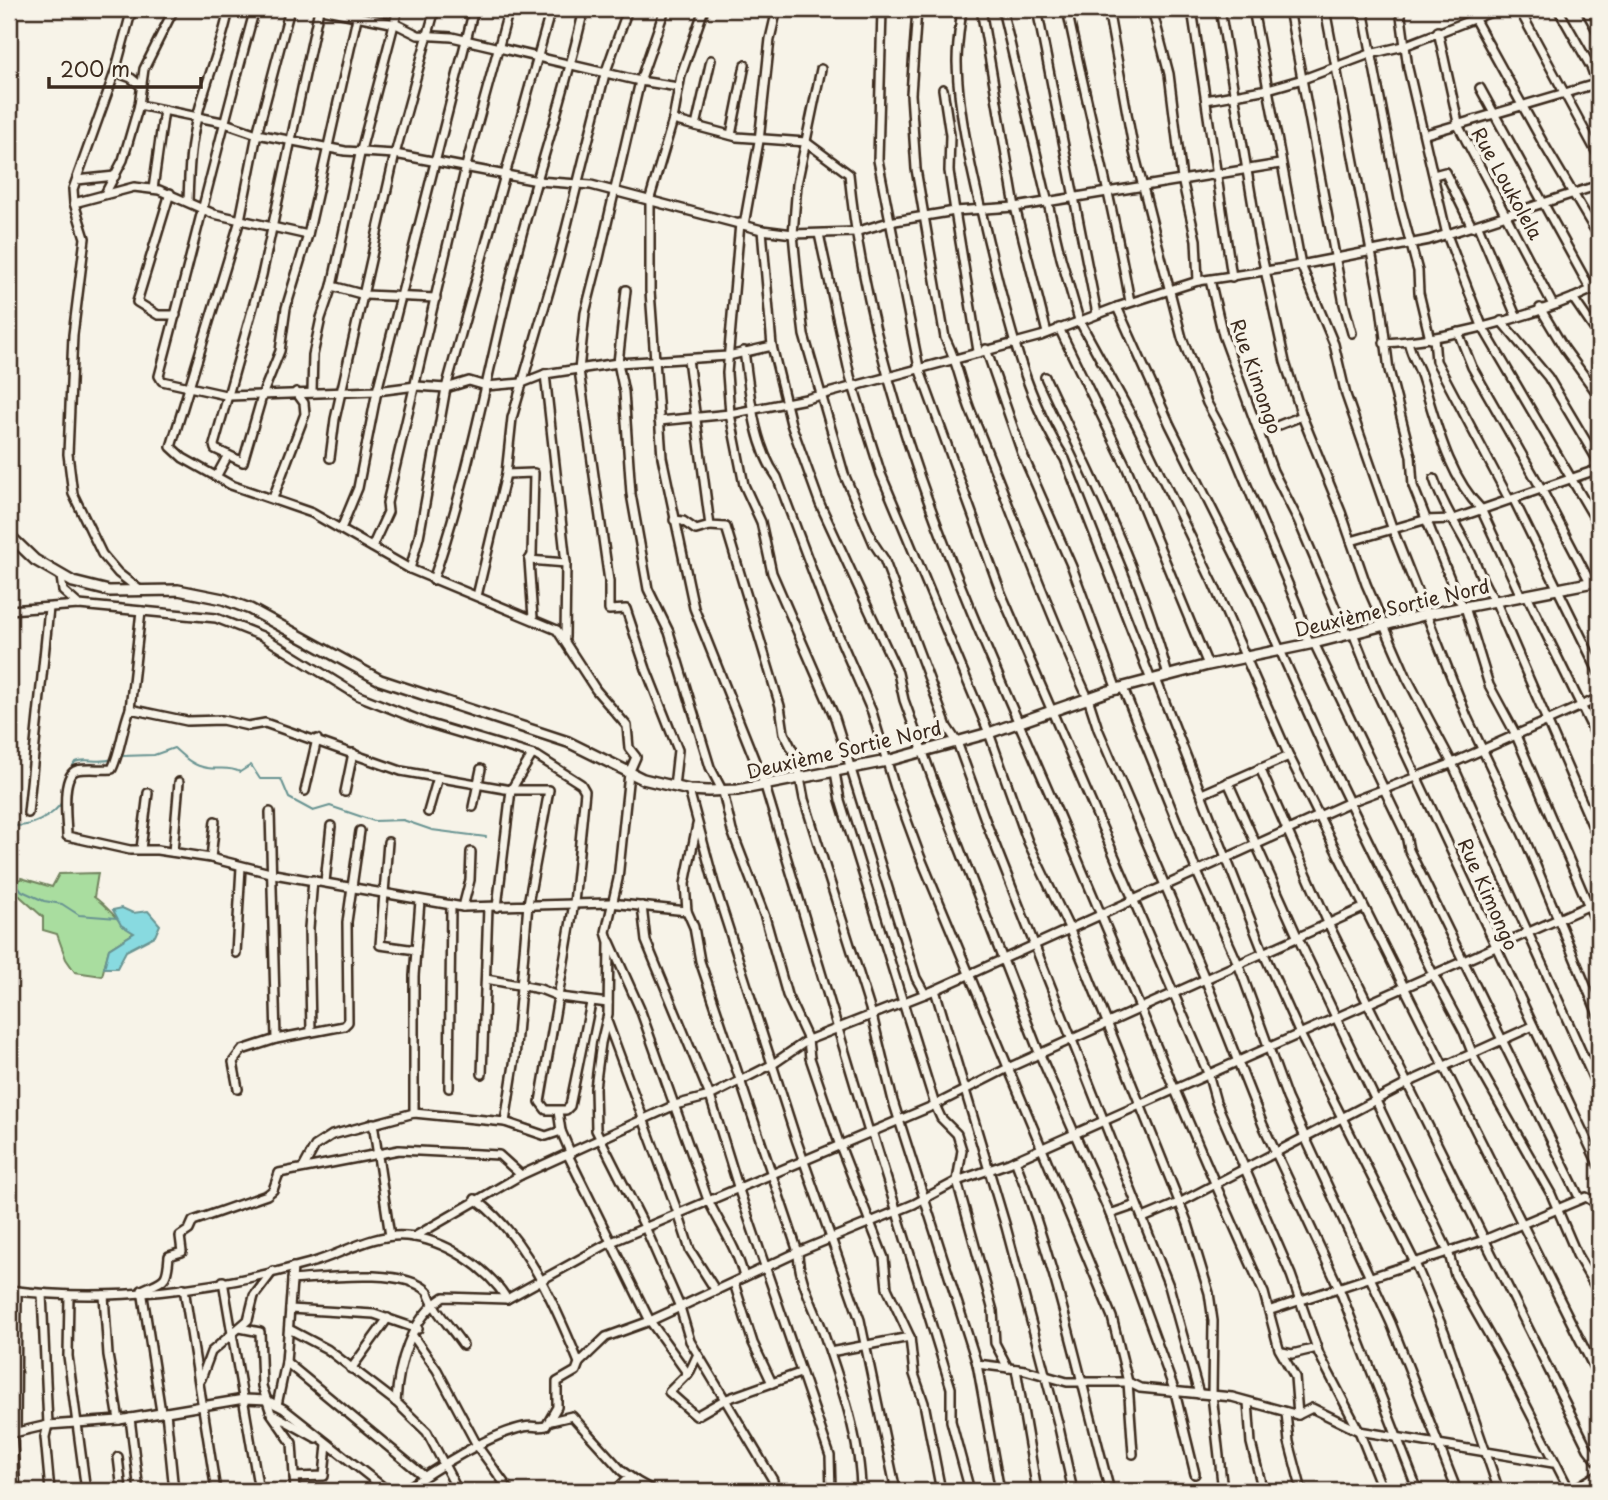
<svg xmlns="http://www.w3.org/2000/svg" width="1608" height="1500" viewBox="0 0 1608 1500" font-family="'Playpen Sans',sans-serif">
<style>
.green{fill:#a9dd9f;stroke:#72845e;stroke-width:2}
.water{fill:#88dae0;stroke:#699492;stroke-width:2}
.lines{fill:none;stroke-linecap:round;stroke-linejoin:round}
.stream{stroke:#699492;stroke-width:2}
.minor-casing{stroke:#3b2a1e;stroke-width:12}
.major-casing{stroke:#3b2a1e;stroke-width:14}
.minor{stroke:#f7f3e8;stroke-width:7}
.major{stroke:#f7f3e8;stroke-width:9}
.labels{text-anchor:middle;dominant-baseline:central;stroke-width:7;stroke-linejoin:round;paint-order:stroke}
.street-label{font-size:19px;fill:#3b2a1e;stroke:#f7f3e8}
</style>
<rect width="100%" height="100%" fill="#f7f3e8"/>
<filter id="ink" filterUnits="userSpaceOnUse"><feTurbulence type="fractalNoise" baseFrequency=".0143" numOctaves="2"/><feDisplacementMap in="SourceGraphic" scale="14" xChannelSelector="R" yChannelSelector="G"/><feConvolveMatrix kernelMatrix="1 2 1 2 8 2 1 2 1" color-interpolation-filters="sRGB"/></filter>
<g filter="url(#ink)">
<path class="green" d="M98,873L94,897C110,908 118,923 134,933L109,949L102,976L75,972L66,959L57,934L43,930V917L13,890L21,878L52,887L59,874Z"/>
<path class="water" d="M122,908L133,913L148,911L160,925L155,936L126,951L117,968H104L109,949L134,933L121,925L113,910Z"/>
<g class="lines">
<g class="stream">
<path d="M121,756L154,755L174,748C184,757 193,766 207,768C220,770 228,766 240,772L251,765L260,779H281L289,798L313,811L330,806L374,821L403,820L432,830L486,837"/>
<path d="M66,777L75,762C86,757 97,764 113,759"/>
<path d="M9,828L10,825C28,829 54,817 63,800"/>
<path d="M9,875L22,891L44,901L62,904L79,915L117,918"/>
</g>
<defs>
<g id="minor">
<path d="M132,9L115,72L73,189L74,203L85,238L73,335L68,454L73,494L102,554L118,573L141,591"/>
<path d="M255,9C221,131 192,254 159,376L162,381L230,396L377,391L416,386L446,388L469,381L486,386L522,383L545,374L618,363L728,356L772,346"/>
<path d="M290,9L257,134L240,220L171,447L183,458L231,485L312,513L410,569L557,630L596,690L627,726L629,748L636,757L629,773L618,879L606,932L609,942L608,1014L601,1043L595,1088L596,1130L645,1227L680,1307L690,1341L773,1480L774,1491"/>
<path d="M319,9L262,275L214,445L215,449L243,462L263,393L280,351L286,308L308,235L359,9"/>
<path d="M321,9L396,24L418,35L452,37L640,81L678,87"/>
<path d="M665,9L640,81L599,258L585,313L579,370L609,581V610L626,609L646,669L678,750L674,787"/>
<path d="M704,9L681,75L673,120L650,198V291L662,457L694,608L765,786L869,1132"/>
<path d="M882,9L878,160L919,368L1001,593L1208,1073L1216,1102L1291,1275L1319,1354L1359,1431L1383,1491"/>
<path d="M917,9L911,94L916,169L945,338C958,362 961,388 972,414C1011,508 1045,605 1088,698L1098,729L1206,981L1263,1125L1339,1288L1418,1491"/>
<path d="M962,9C960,26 957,44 957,62C958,119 975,184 988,240C1007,316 1023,393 1065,459L1151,680"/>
<path d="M981,9L1015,207L1047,333"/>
<path d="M1002,9L1061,258L1079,320L1136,424L1213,583L1289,756L1599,1378"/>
<path d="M1037,9L1097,314"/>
<path d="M1067,9C1087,107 1113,203 1130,302"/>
<path d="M1108,9L1134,152L1182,338L1207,403L1231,447L1299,610L1309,644"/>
<path d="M1152,9L1169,74L1182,179L1196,240L1198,281"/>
<path d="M1192,9L1232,277"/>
<path d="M1220,9L1259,242L1285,362L1302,416L1341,512L1366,584L1407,678L1452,763L1599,1091"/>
<path d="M1253,9L1301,265L1334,344L1346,395L1393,530L1467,717L1524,837L1599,1017"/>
<path d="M1289,9L1344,304L1352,333"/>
<path d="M1325,9L1380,299L1389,370L1411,456L1413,486L1458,599L1465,607L1489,685L1515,733L1599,930"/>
<path d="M1363,9L1400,204L1418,271L1419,293L1430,339"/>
<path d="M1400,9L1408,68L1447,235L1482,326L1599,526"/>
<path d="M1469,9L1542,141L1599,237"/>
<path d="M1519,9L1599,157"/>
<path d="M1558,9L1591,67L1599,89"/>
<path d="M1585,9L1599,34"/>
<path d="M1438,31L1459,127L1553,305"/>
<path d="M821,69L797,184L793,234L798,286L804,335L844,474L874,544L884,559L947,727L957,742L986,822L1169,1286L1199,1394"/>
<path d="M115,72L131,78L141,86"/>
<path d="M1480,88L1591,290L1599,293"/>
<path d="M943,89L950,135L949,171L955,211L978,351"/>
<path d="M1206,100L1268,89L1303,79L1370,54L1404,46L1499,9"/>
<path d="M139,105L222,122L257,134L345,151L395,154L538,181L591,185L762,230L793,234L855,232L889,222L955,211L1015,207L1280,164"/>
<path d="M673,120L737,137L806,142L849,174C871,400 968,605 1057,811C1126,972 1191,1134 1264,1293L1279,1349L1295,1377L1298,1415"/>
<path d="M696,126L711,60"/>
<path d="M1426,134L1599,83"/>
<path d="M731,135L745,65"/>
<path d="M1434,175L1445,172L1472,227"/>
<path d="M77,180L115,176"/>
<path d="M153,189L164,110"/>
<path d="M106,192L123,160L139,105L144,69L174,9"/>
<path d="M170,193L137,302L158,315H176"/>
<path d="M188,201C189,172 190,142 198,114C207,78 222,45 229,9"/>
<path d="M74,203L134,187L159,190L214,214L308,235"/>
<path d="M740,223L727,373L730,414L744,485L761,522L772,573L835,718L916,978L925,994"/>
<path d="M744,225L759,141L770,39L777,9"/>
<path d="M1478,226L1516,316"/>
<path d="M762,230L772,346L791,424L820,504L898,673L904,700L933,780L1040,1055L1110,1214L1175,1392L1195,1474"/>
<path d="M819,234L850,376L881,474L989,733L1028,842L1070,930L1188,1224L1209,1293L1213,1321L1212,1395L1223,1491"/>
<path d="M1210,280L1223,335L1273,471L1298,520L1347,635"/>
<path d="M332,286L365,295L436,298"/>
<path d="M626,290L618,363L624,392L631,494L648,589L669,632L710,767L723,792L732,831L765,917L787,995L808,1040L810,1058L839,1143L884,1258L887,1288L910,1337L914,1374L924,1403L941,1491"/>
<path d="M1573,298L1599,336"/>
<path d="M1117,307L1170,425L1258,601L1334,771L1433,974L1464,1032L1475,1060L1551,1194L1577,1255L1599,1293"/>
<path d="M1540,308L1564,348L1599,396"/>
<path d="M1501,321L1548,377L1599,463"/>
<path d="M1059,328L1126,466L1208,665"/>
<path d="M1458,332L1472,367L1542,490L1590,582"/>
<path d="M1434,338L1436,361L1509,499"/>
<path d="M1408,341C1412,359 1419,366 1423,381C1437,425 1448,475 1481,509L1521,596"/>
<path d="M1384,343C1445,340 1536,316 1591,290"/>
<path d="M986,349L1022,453L1072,567L1117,690"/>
<path d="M744,351C750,392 753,444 777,477L824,602L872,712L895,788L920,856L1112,1317L1128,1382L1133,1454"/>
<path d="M688,359L710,526L726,527L780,706L784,733L796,757L804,799L872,1015L893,1101L977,1364L1000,1491"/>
<path d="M545,374L566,563L565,638"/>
<path d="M1045,377C1090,474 1141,572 1168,676"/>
<path d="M312,391L313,355L321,318L332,286L360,154L398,9"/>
<path d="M659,421L730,414L806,399L1041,336L1117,307L1198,281L1285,268L1429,240L1599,185"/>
<path d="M1259,433L1302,416"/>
<path d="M330,458L335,419L395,154L435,9"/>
<path d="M506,474L534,473L532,555L529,560L533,618"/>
<path d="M216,477L228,455"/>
<path d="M1434,479C1443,507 1460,530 1473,557C1480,572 1484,588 1495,600L1599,841"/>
<path d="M273,498L305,414L304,403L296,392"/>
<path d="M1514,500L1599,673"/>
<path d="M674,520L683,521L696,530L710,526"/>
<path d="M341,529L358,488L377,391L474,9"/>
<path d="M1351,541L1424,520L1454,519L1599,469"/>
<path d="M372,547L388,512L387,503L466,166L509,9"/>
<path d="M529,560L566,563"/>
<path d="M410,569L419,537L446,388L551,9"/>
<path d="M61,577L63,591L79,605"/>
<path d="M433,580C469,477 488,370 514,265C535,179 565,95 584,9"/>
<path d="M1527,595L1599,742"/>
<path d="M477,596L506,474L512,418L559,257L605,74L628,9"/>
<path d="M9,610L79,605L216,618L262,636L359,696L427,723L537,756L581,784L585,791L574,903L540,1102L546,1110H566L570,1106L591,1003"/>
<path d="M1353,633L1374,686L1599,1166"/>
<path d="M1314,643L1406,835L1409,850L1580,1199"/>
<path d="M1156,679L1264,954L1300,1034L1415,1263L1444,1331L1499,1491"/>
<path d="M1123,688L1197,872L1239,966L1287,1098L1391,1323L1457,1491"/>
<path d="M130,709L141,611"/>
<path d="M1260,768L1329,925L1588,1449L1599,1463"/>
<path d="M835,772L840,800L935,1105L941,1118L957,1134L962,1150L957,1181L993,1311L995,1343L1008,1368"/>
<path d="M1228,782L1298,938L1448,1251L1455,1275L1502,1358L1570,1491"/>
<path d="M689,790L714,883L796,1139L860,1320L896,1491"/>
<path d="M305,791L317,739"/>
<path d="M345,792L353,753"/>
<path d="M1202,794L1289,756"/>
<path d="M473,807L481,769"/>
<path d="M428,812L438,777"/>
<path d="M28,813L49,608"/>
<path d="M697,825L685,884L687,911L694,927L700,961L798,1252C798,1278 813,1305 822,1329C839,1378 861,1440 861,1491"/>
<path d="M388,842L380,945L416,950"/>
<path d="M141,849L148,793"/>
<path d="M173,852L179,782"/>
<path d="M211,858L215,821"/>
<path d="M325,882L331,826"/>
<path d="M642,906L646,941L710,1096L740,1193L830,1456L831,1491"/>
<path d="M463,907L470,880L471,852"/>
<path d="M497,907L511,790L532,755"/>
<path d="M610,942L640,1009L708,1200C721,1227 737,1248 744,1277"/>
<path d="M236,953L241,867"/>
<path d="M486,979L540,989L560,997L608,1003"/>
<path d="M935,990L1006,1227L1058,1423L1073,1491"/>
<path d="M607,1021L678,1213L690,1250L716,1291"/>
<path d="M311,1031L309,928L313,880"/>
<path d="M276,1039L344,1026L348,1022L347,922L360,831"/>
<path d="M482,1074L488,907"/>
<path d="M449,1088L451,905"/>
<path d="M238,1089L233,1062L242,1050L276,1039L270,812"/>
<path d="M558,1111L561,1131"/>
<path d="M414,1113V976L420,901"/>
<path d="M505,1122L515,1058L528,904L549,790H511L401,771L265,723L248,726L222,720L187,721L130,709C122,729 121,750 112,769C101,770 87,768 77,770C60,775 67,822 67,836L130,850H157L211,858L274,874L463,907L610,903L687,911"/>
<path d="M373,1123L390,1236"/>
<path d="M872,1131L951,1388V1421L970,1491"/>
<path d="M568,1155L650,1321L688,1374"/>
<path d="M1015,1160C1057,1267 1080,1380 1110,1491"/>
<path d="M303,1168L315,1146L332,1135L414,1113L505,1122L546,1136L561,1131L571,1154"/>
<path d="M475,1199C525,1234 556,1307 579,1363"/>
<path d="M1110,1214L1136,1205"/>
<path d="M1143,1218L1181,1202L1416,1079L1533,1026"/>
<path d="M414,1237L521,1175L675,1105L710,1096L773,1064L808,1040L935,990L1350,802L1448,765L1599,698"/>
<path d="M292,1280C323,1278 406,1267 428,1292C434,1311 451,1327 463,1345"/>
<path d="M223,1281L259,1491"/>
<path d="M734,1283L753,1343L772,1383"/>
<path d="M184,1288L216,1491"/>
<path d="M9,1290C108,1303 214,1290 310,1263C341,1255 372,1233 406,1236C444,1239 487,1267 507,1299"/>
<path d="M42,1294L48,1425L45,1437L50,1491"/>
<path d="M69,1295L68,1356L86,1491"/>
<path d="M104,1295L108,1355L119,1420"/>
<path d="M290,1309L374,1314L418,1329"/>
<path d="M1271,1310L1484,1240L1586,1197L1594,1202L1599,1220"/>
<path d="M240,1328L260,1332L262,1386L271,1413L292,1443L295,1491"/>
<path d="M289,1329L327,1349L396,1402L427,1432L458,1491"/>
<path d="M413,1336L437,1370L478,1447L510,1491"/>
<path d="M830,1352L910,1337"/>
<path d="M1282,1352L1292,1354L1317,1348"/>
<path d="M697,1356L690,1371L669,1392L696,1416L724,1400L800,1373"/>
<path d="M286,1362L424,1476"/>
<path d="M977,1364L1025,1370L1067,1382H1128L1140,1388L1232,1397L1298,1415L1312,1408L1359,1431L1553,1463"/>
<path d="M351,1369L388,1318"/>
<path d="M1016,1369L1037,1491"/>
<path d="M201,1379L211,1352L248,1320L254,1296L273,1271"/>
<path d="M396,1402C398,1366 410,1318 444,1297L507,1299L609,1243L935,1105L1008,1068L1363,908"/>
<path d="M1248,1402L1251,1443L1263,1491"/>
<path d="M277,1405L286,1362L293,1267"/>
<path d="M161,1412L142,1290C165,1279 167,1283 169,1256L182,1252L180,1236L189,1230L193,1221L267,1195L273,1190L279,1173L399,1150L499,1155L521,1175"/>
<path d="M166,1412L174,1491"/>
<path d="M1286,1413L1289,1442L1302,1491"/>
<path d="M275,1415L316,1438"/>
<path d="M130,1418L139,1491"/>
<path d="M551,1421L572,1416L622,1471L636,1481"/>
<path d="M16,1432L17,1291"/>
<path d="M12,1433L16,1491"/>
<path d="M9,1434L48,1425L119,1420L244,1399L267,1400L284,1409L388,1491"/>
<path d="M118,1457L122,1491"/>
<path d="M294,1477L324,1476L327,1444"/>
<path d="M404,1491C432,1470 490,1434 524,1427C531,1425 538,1428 546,1426L557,1407V1382L576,1371L579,1363L606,1337L650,1321L798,1252L914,1204L957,1181L1009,1163L1599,901"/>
<path d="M615,1491L625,1481H636L654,1491"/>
<path d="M1571,1491L1599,1474"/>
</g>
<path id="major" d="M9,535L35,560L73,582L109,591L178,590L223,599L250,609L380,680L568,742L643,779L689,790L708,791L738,790L887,761L989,733L1109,691L1208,665L1314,643L1428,614L1599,581"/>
</defs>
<use href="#minor" class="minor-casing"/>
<use href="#major" class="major-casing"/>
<use href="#minor" class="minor"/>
<use href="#major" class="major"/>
</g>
</g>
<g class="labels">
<g class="street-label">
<text transform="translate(1508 183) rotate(61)">Rue Loukolela</text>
<text transform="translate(1257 376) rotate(71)">Rue Kimongo</text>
<text transform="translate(1392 607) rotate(-13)">Deuxième Sortie Nord</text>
<text transform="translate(844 749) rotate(-13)">Deuxième Sortie Nord</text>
<text transform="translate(1489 894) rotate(66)">Rue Kimongo</text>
</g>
</g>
<rect width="1608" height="1500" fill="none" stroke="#f7f3e8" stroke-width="35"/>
<rect x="18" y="18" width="1573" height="1465" fill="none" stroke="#3b2a1e" stroke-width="2.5" filter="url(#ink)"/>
<path d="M49 77v10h152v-10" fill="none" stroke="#3b2a1e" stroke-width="3.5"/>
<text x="60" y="77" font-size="21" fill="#3b2a1e" stroke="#f7f3e8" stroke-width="5" paint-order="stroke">200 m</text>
</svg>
